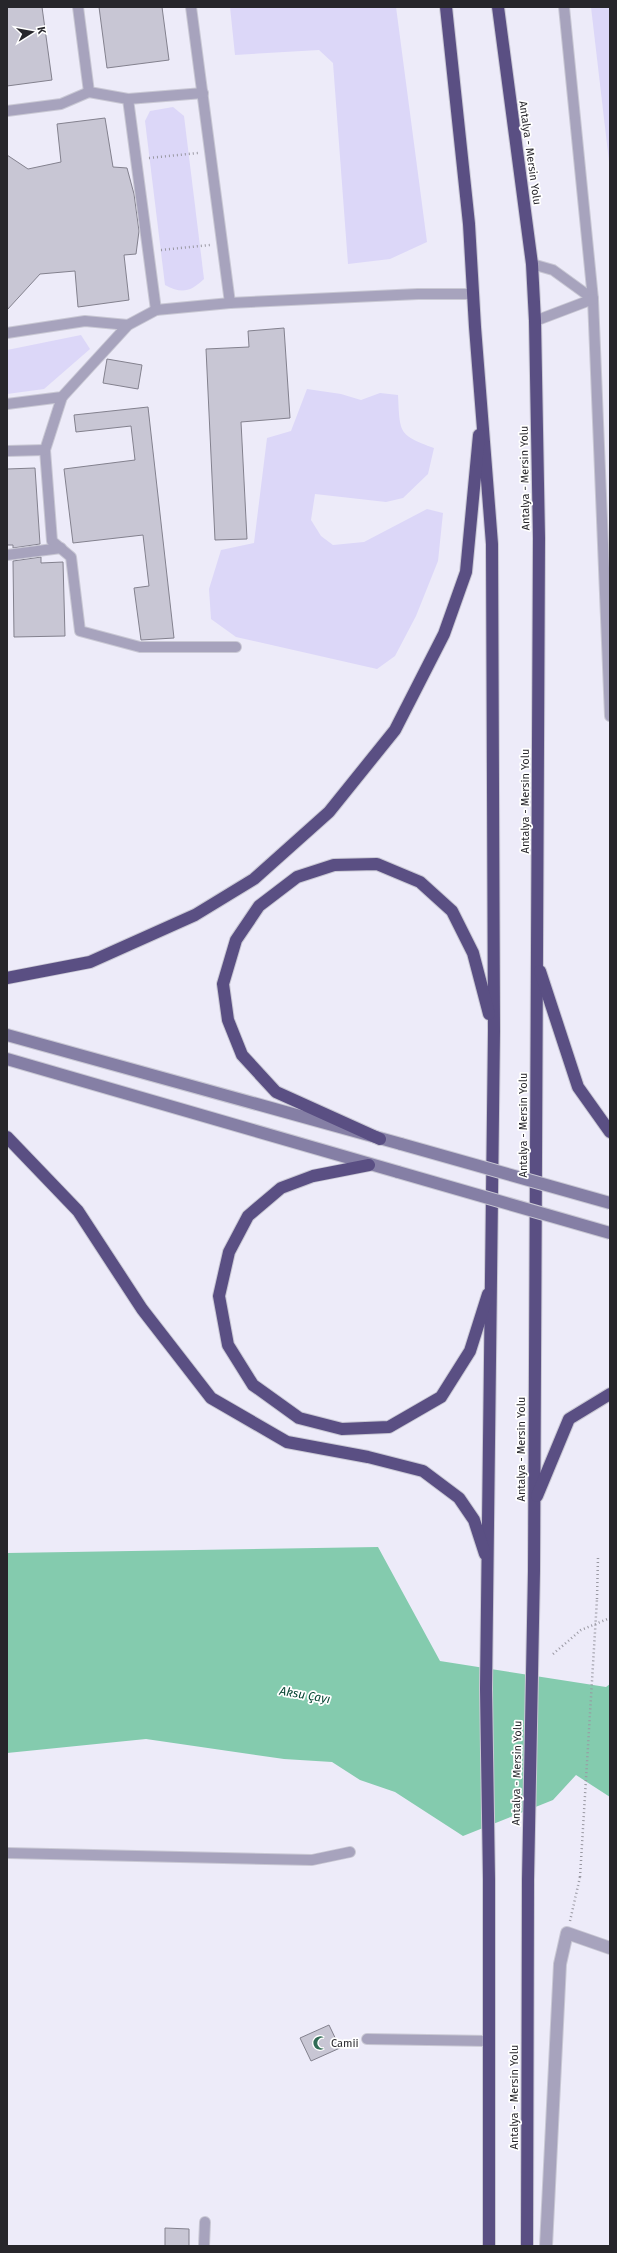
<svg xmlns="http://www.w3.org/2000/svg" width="617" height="2253" viewBox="0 0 617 2253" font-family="'Fira Sans',sans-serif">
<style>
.green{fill:#dcd7f8}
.water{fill:#84cbae}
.building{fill:#c8c6d4;stroke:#83818e}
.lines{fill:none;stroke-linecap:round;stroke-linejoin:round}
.lane-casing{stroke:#c9c8d4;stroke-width:12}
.street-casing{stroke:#c9c8d4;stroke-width:14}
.secondary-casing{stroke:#c9c8d4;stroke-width:14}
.highway-casing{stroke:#c9c8d4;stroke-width:14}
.path{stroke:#9998a2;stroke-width:2.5;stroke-dasharray:1 3;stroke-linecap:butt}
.lane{stroke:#a7a3bd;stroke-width:10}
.street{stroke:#a7a3bd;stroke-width:12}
.secondary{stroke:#857fa5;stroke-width:12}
.highway{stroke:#5a4f83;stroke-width:12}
.secondary-bridge-casing{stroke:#c9c8d4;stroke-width:14;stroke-linecap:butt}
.path-bridge{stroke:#9998a2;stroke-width:2.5;stroke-dasharray:1 3;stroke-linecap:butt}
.secondary-bridge{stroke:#857fa5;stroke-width:12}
.labels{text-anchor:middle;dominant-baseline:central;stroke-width:3.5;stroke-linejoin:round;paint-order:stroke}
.street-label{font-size:11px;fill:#27262b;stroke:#fff}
.poi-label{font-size:11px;fill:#27262b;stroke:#fff;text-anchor:start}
.water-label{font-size:12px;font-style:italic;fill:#054432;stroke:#fff}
</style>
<rect width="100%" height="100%" fill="#edebf9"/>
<g class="green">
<path d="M230,7H396L427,242L390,259L348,264L333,63L319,50L235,55Z"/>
<path d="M591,7H610V170Z"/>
<path d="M173,107L184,116L204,279C190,292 182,294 165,285L145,121L150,111Z"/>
<path d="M81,335L90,349L44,389L7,394V350Z"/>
<path d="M307,389L341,394L361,400L380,393L398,395C400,433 398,435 434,448L428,474L403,498L386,502L315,494L311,520L321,536L333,545L364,542L427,509L443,513L438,561L416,616L395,656L377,669L236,637L211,619L209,589L221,550L254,543L267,438L291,431Z"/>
</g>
<path class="water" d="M378,1547L440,1661L606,1687L610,1684V1797L576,1775L553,1800L463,1836L395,1792L360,1780L332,1762L284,1759L146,1739L7,1753V1553Z"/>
<g class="building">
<path d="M7,7H42L52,80L7,86Z"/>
<path d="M99,7H162L169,60L107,68Z"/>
<path d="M105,118L113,167L127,168L134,194L139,231L136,254L124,255L129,300L78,307L75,271L40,274L7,310V155L28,169L61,162L57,124Z"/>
<path d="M284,328L290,418L241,422L247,539L215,540L206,349L249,347L248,331Z"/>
<path d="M107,359L142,365L138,389L103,383Z"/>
<path d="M148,407L174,638L141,640L134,588L149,586L143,535L73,543L64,469L135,460L131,426L76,432L74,415Z"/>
<path d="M35,468L40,544L13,548V545H7V469Z"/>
<path d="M41,557V563L63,562L65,636L14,637L13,561Z"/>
<path d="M329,2025L340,2048L311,2061L300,2038Z"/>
<path d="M165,2228L189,2229V2246H165Z"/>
</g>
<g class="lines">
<defs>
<g id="lane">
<path d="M78,7L89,92L128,99L156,310"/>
<path d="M191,7L230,303"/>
<path d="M564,7L593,299L610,716"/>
<path d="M128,99L203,93"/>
<path d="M7,111L61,104L89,92"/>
<path d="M532,264L553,270L593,299"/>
<path d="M535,321L593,299"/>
<path d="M7,333L85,321L128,325"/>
<path d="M62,397L45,450L52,541L71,557L80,631L140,647H236"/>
<path d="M7,404L62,397L128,325L156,310L230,303L418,294H473"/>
<path d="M7,451L45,450"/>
<path d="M7,555L61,548"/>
<path d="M7,1853L312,1860L350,1852"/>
<path d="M367,2039L489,2041"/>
<path d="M204,2246L205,2222"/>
</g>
<path id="street" d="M546,2246L560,1964L567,1933L610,1948"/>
<g id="secondary">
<path d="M7,1035L401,1144"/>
<path d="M7,1059L398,1172"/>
</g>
<g id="highway">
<path d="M446,7L469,224L475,327L492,544L494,1031L486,1689L489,1879V2246"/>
<path d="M498,7L532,264L535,321L539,538L534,1571L528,1880L527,2246"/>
<path d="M540,971L578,1087L610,1132"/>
<path d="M7,978L90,962L195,915L254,879L329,812L395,730L444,634L466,572L479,435"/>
<path d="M7,1137L78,1211L142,1309L211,1398L287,1442L368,1457L423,1471L459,1498L474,1520L485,1554"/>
<path d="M380,1139L276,1092L242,1055L228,1020L223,984L236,940L259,906L297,877L334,865L377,864L420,882L452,911L473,953L489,1014"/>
<path d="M369,1165L313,1176L281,1188L248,1216L229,1252L219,1296L228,1345L253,1385L299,1418L342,1429L389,1427L441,1397L470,1351L488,1294"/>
<path d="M537,1496L569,1419L610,1394"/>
</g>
</defs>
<use href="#lane" class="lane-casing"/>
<use href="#street" class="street-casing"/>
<use href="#secondary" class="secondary-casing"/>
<use href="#highway" class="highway-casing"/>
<g class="path">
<path d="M149,158L198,153"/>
<path d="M161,250L210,245"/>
<path d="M597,1599L598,1557"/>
<path d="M553,1654L581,1630L610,1618"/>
<path d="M570,1921L580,1877"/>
</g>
<use href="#lane" class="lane"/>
<use href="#street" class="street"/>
<use href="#secondary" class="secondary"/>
<use href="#highway" class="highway"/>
<defs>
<g id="secondary-bridge">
<path d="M401,1144L610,1203"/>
<path d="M398,1172L610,1233"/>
</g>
</defs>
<use href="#secondary-bridge" class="secondary-bridge-casing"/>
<path class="path-bridge" d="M580,1877L597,1599"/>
<use href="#secondary-bridge" class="secondary-bridge"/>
</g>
<defs>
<symbol id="mosque-bare" viewBox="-9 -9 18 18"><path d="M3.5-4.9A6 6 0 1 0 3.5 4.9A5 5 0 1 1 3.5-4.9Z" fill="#306b55" stroke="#fff" stroke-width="2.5" paint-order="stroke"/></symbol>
</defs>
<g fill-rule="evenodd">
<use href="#mosque-bare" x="310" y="2033" width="20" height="20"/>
</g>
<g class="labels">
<g class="street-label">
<text transform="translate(530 153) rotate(82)">Antalya - Mersin Yolu</text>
<text transform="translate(525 478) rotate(-91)">Antalya - Mersin Yolu</text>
<text transform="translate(525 801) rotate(-90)">Antalya - Mersin Yolu</text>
<text transform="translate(523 1125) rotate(-90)">Antalya - Mersin Yolu</text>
<text transform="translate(521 1449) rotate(-90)">Antalya - Mersin Yolu</text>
<text transform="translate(517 1773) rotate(-89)">Antalya - Mersin Yolu</text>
<text transform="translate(514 2097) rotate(-90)">Antalya - Mersin Yolu</text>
</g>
<g class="poi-label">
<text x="331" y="2043">Camii</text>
</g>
<g class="water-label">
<text transform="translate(305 1695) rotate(10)">Aksu Çayı</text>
</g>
</g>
<rect width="617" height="2253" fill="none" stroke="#27262b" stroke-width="16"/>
<g transform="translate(32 32) rotate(79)" stroke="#ffffff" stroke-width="3" paint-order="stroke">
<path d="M0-3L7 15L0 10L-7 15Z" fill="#27262b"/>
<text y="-6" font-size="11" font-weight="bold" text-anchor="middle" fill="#27262b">K</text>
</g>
</svg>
